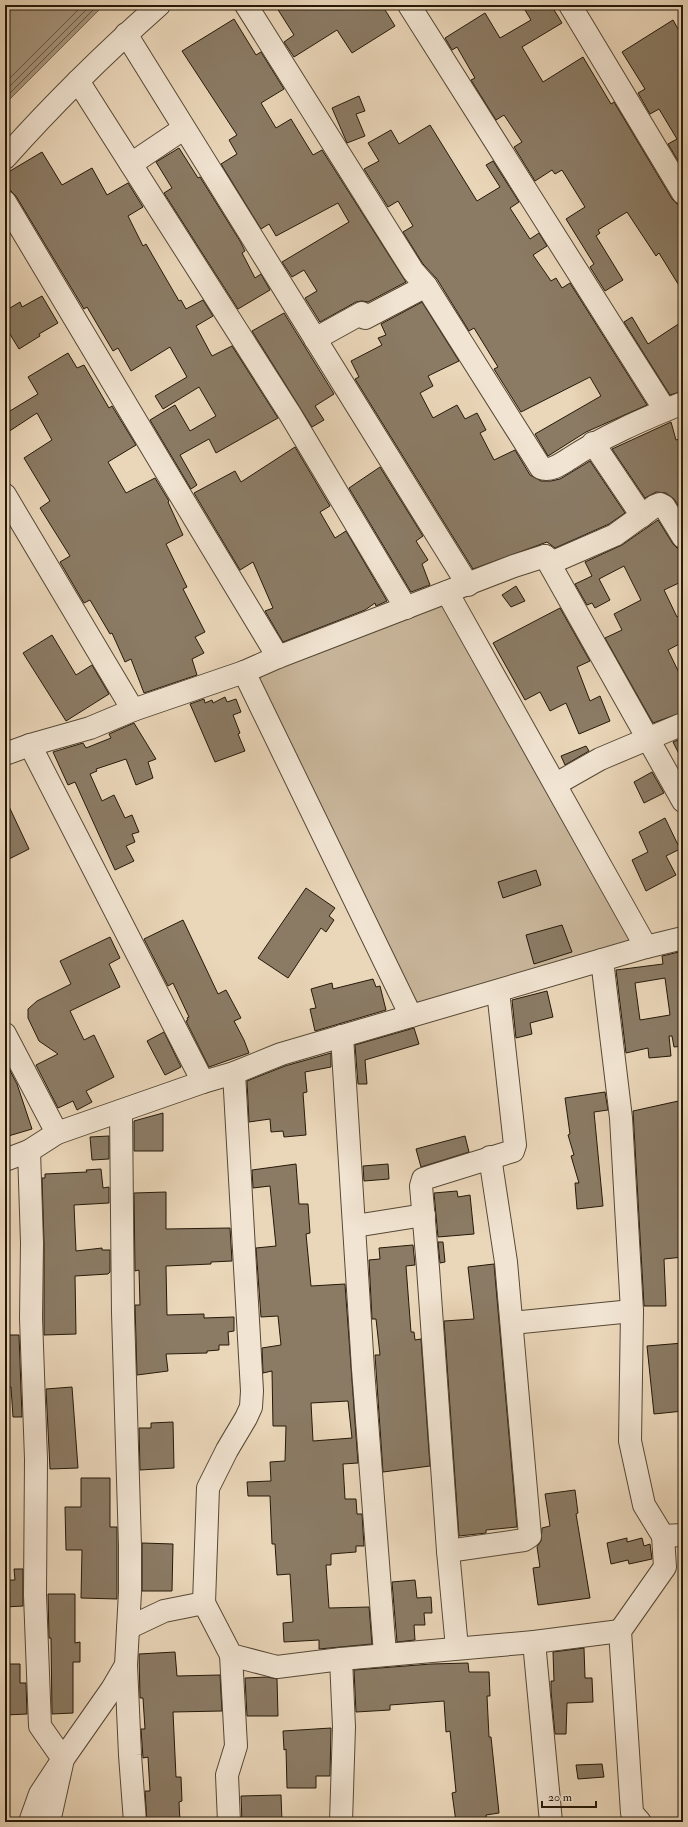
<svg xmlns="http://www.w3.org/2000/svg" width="688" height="1827" viewBox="0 0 688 1827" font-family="'IM FELL Double Pica',serif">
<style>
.green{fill:#c9b69b;stroke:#776852}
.water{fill:#a7967d;stroke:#73644f}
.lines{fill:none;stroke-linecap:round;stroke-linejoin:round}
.shore{stroke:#665843;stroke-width:1}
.building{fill:#8b7b65;stroke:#251909;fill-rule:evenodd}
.minor-casing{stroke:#564835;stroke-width:24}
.minor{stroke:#f1e4d2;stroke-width:22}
</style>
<rect width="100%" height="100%" fill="#ead6b9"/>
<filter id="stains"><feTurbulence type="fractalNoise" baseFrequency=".005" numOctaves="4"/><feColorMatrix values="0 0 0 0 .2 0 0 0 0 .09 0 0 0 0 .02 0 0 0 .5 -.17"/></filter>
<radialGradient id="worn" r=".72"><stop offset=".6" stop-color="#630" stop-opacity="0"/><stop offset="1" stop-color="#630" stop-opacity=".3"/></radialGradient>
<path class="green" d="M442,600L634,946L419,1007L256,672Z"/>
<path class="water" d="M5,5H104L5,104Z"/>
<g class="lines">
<g class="shore">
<path d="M5,83L83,5"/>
<path d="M5,91L91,5"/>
<path d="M5,98L98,5"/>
</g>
</g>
<g class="building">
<path d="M275,5H382L395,26L352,53L337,30L294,57L284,42L294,35Z"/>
<path d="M522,5H551L562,23L522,47L543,82L583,57L611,104L614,102L672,199L677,204L683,205V292L659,253L656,256L627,212L598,230L600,233L596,236L623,280L605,291L590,267L594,264L566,219L585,207L562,170L555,174L552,170L535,181L514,147L522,142L504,115L496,120L471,80L475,78L457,47L452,50L445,38L485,13L500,38L531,20Z"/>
<path d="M234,19L256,55L261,52L284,89L261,103L276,128L291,119L313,155L322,150L406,282L368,302L362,301L356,302L320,322L305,298L317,291L304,270L292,277L282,262L349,222L338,203L276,236L269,224L261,229L221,164L237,154L229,140L237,135L182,51Z"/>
<path d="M673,20L678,29L683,27V169L668,144L677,139L659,109L650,114L638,93L645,89L622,52Z"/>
<path d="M359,96L365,111L356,114L365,136L347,143L332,108Z"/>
<path d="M430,125L477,201L500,187L486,165L493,161L519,202L510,208L530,239L539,233L547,246L533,255L551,281L556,278L562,288L570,283L647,405L586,432L548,456L535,434L601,396L590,377L521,412L494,369L498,367L474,328L469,331L437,279L423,264L403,232L413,226L398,201L388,207L364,169L379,161L368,143L391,130L399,144Z"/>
<path d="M179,148L198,178L200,177L240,241L245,251L242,253L255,278L261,274L270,290L238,309L164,193L172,188L156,162Z"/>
<path d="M42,152L62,185L92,168L107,195L128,183L143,207L128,216L143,246L146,244L179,301L181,300L186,309L203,300L213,316L196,326L212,356L232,346L278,418L216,453L209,439L180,455L197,485L191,489L150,420L175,405L190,431L216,416L199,387L163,409L155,396L187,377L170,347L131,371L118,348L113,351L87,307L84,309L16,196L11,191L5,190V174Z"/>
<path d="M42,296L58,323L39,334L40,336L19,349L5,326V311L20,302L22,307Z"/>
<path d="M422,302L459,361L428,376L433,386L420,393L433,418L457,405L465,419L477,413L486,430L480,433L494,460L515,450L530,475L541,481H551L560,479L590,461L625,513L609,524L555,548L547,542L473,569L355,379L359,377L351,361L382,345L378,338L386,335L381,324Z"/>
<path d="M284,313L334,394L315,406L324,420L312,427L252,331Z"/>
<path d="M632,317L648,344L683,321V391L670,395L624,322Z"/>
<path d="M68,353L77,368L84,365L109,408L112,406L136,445L108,462L126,493L155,478L169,501L168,502L183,535L166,544L187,587L183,589L205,632L195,637L204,653L192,659L197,675L144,693L131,659L125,662L112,633L110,634L90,600L84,603L60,562L70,556L40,508L50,501L24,458L52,440L37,413L5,434V414L38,394L28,377Z"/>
<path d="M671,422L676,440L683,438V513L674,499L666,493L656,492L645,498L612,449Z"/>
<path d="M295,447L330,506L320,512L335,538L346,531L387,601L376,606L375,603L365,610L283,642L265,611L273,608L253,562L240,570L194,493L235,471L241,482Z"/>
<path d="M380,467L423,536L416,541L428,560L422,564L430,585L411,592L349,488Z"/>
<path d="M658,520L673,544L677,548L683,549V581L664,590L677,617L683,614V642L668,650L683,681V712L653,723L605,638L622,630L614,614L641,600L624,566L599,579L610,600L595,608L592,603L587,605L575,584L592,576L585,562L622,545Z"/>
<path d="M516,586L525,601L511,607L502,595Z"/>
<path d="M560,608L590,661L577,667L590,701L600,696L610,721L579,734L566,703L550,711L540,692L525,700L493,643Z"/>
<path d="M52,635L76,675L92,665L109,694L66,721L23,653Z"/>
<path d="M225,697L227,702L236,699L241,712L233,715L240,733L238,734L245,751L215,762L190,704L204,699L205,703L212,700L213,703Z"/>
<path d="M134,723L156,759L148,762L153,778L136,785L126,759L96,769L97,771L90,774L102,801L114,795L125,818L132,815L139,832L132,834L135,842L126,846L134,861L115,870L75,782L68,785L53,752L83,743L86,748L111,738L109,734Z"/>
<path d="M683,738V762L673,742Z"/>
<path d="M586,746L589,751L565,765L561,756Z"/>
<path d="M652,772L664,793L644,803L634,782Z"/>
<path d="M5,798L29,849L5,861Z"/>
<path d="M665,818L680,849L666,856L676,875L646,891L632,860L648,852L639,832Z"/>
<path d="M536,870L541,885L503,898L498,882Z"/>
<path d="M306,888L335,908L329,916L334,920L326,932L321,928L288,978L258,958Z"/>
<path d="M183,920L218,994L226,990L241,1018L234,1021L244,1040L249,1053L209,1067L186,1021L188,1020L187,1018L189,1017L173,983L168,986L144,939Z"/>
<path d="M562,925L572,952L534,964L526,935Z"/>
<path d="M110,937L120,958L109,964L120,987L70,1011L84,1040L94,1035L114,1077L86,1091L92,1102L77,1110L73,1101L58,1108L36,1065L58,1054L39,1041L28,1018V1009L37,1001L71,984L60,961Z"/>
<path d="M683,951V1046L674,1047L672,1036H669L671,1056L649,1058L648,1048L626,1053L616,970L663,964L662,956ZM665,978L670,1015L640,1020L635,983Z"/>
<path d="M373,979L376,987L380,986L386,1010L315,1031L310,1009L316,1008L311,989L332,983L333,989Z"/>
<path d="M547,991L553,1017L530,1023L532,1034L516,1038L512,1000Z"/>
<path d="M414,1028L419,1044L365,1060L367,1084H358L355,1045Z"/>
<path d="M164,1032L181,1067L165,1075L147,1041Z"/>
<path d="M331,1053V1067L305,1072L307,1092L303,1093L306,1135L284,1137L283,1131L271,1132L270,1119L249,1122L247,1081L285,1066Z"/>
<path d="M5,1061L17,1084L32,1129L5,1137Z"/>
<path d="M605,1092L608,1110L594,1112L603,1206L577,1209L575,1183H579L571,1156L574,1155L568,1135L570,1134L565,1098Z"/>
<path d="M683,1100V1257L664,1259L666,1306H644L633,1111Z"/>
<path d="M163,1113V1151H134V1121Z"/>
<path d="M109,1136V1159L92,1160L90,1137Z"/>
<path d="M465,1136L469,1152L421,1167L416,1149Z"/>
<path d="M296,1164L299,1204H308L310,1233L306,1234L311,1286L345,1284L358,1463L343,1464L345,1499H356L357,1514H362L364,1546H356V1552L331,1554V1565H326L329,1608L369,1607L372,1644L319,1649V1640L284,1642L283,1623L293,1622L290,1574L277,1575L275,1544H272L270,1496H248L247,1482L271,1481L270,1462L285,1461L286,1426H273L272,1371L263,1373L262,1348L281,1345L278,1316L261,1317L256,1248L276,1246L270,1186L253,1188L252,1170ZM348,1401L352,1438L313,1441L311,1403Z"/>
<path d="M388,1164L389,1179L364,1181L363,1166Z"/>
<path d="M101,1169L103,1188L109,1187V1203L74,1205L76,1251L102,1248V1250H110V1272L108,1274L75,1276L76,1334L44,1335V1243L42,1178H45V1174L87,1172L86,1170Z"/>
<path d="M457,1191L458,1197L470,1195L474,1234L438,1237L434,1193Z"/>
<path d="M166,1192V1229L230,1228L232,1261L211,1262V1264L166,1266L167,1315L204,1314V1318L234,1317V1331L228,1332L229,1345H219V1350L207,1351V1353L166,1354L168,1371L137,1375L135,1305H140L139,1270L135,1271L134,1193Z"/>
<path d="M438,1242H443L445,1262L440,1263Z"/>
<path d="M413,1245L415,1265L406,1266L409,1306L411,1332H414L415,1340L421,1339L430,1466L383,1472L375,1355H380L376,1319H372L369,1260L380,1259L379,1248Z"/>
<path d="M494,1264L517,1527L486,1530V1533L459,1536L444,1321L474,1319L468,1267Z"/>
<path d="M5,1335H19L22,1417H13L11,1387H5Z"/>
<path d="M683,1343V1411L654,1414L647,1346Z"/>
<path d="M72,1387L78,1468L50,1469L46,1389Z"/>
<path d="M173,1422L174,1468L140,1470L139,1428H151V1423Z"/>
<path d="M81,1478H110V1527H117V1599L81,1598L82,1550H66L65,1507H81Z"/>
<path d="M575,1490L578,1513L576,1514L590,1598L538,1605L533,1568L540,1567L537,1547L541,1541L542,1528L550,1526L545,1494Z"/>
<path d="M627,1538V1542L642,1538L644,1546L650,1544L652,1559L629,1564L628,1560L611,1564L607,1543Z"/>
<path d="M142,1543L173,1544L172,1591H142Z"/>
<path d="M14,1569H23V1606L5,1607V1580H15Z"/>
<path d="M415,1580L417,1598L431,1597L432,1613H424L425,1625H414L415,1640L397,1642L392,1582Z"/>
<path d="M48,1594H75V1643L80,1642V1662H73V1713L52,1714L51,1638H49Z"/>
<path d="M584,1648L585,1678H592L593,1702L567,1703L566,1734H555L551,1691V1681H554L553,1652Z"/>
<path d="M175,1652L177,1676L220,1675L222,1711L173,1712L176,1777H181L182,1801L179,1802L180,1822H147L145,1791H150L148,1757L143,1758L141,1729H145L143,1698H140L139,1654Z"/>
<path d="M468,1663L469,1672H489L490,1696H487L489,1737H491L499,1813L486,1815L487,1822H456L452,1793L456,1792L450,1731L446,1732L444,1701L390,1705V1710L356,1712L354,1670L431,1664Z"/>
<path d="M5,1664H20V1683H26L27,1714L5,1715Z"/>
<path d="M267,1677L277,1679L278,1716H247L245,1678Z"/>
<path d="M331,1728L330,1776H316V1788H287L286,1749L284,1750L283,1731Z"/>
<path d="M602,1764L604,1777L578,1779L576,1765Z"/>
<path d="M281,1795L282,1822H242L241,1796Z"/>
</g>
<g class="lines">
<defs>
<g id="minor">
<path d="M246,5L413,271L426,286L541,468C550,472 561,464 569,459C604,436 644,419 683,403"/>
<path d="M409,5L665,410"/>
<path d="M570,5L683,193"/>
<path d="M126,34L468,585"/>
<path d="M78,81L290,414L406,608"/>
<path d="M5,158C53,104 105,53 159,5"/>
<path d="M131,164L183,129"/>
<path d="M5,202L176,488L278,657"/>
<path d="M315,339L362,313L365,318L426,286"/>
<path d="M593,443L642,516"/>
<path d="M5,495L133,710"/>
<path d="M545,556L683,801"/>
<path d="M244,672L411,1016L646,947L447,592"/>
<path d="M30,745L203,1082"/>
<path d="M5,754L30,745L90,728L133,710L244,672L278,657L514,566L545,556L553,562L615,535L655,506L660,504L664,506L683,537"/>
<path d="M556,784L600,759L683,724"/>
<path d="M646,947L683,938"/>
<path d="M602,960L621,1118L632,1311L630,1441L644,1505L663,1536L665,1567L620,1631L632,1813L640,1822"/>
<path d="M5,1034L57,1133"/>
<path d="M342,1036L363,1369L385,1654"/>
<path d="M121,1111L123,1313L130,1546V1592L126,1665L130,1755L135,1822"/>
<path d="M29,1151L32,1243L31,1318L36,1459L35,1595L40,1726L63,1759L40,1794L30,1822"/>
<path d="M5,1160L29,1151L57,1133L203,1082L234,1073L281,1054L411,1016"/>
<path d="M355,1226L424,1215"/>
<path d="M512,1323L632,1311"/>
<path d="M663,1536L683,1535"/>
<path d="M448,1551L524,1540L530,1536L506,1262L490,1157"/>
<path d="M204,1603L231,1655L277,1667L341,1659"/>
<path d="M128,1628L164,1611L204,1603L208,1488L227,1450L246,1418L251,1407L252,1391L234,1073"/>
<path d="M534,1642L551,1822"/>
<path d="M457,1648L448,1551L428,1268L421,1186L423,1179L513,1151L515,1145L498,991"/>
<path d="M49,1822L63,1759L112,1689L126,1665"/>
<path d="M229,1822L227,1775L236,1746L231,1655"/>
<path d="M341,1822L344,1727L341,1659L534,1642L620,1631"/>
</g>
</defs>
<use href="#minor" class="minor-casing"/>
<use href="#minor" class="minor"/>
</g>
<rect width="688" height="1827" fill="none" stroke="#ead6b9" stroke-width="20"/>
<rect x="6" y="6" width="676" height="1815" fill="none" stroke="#251909" stroke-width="2"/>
<rect x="10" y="10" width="668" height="1807" fill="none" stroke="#251909"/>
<path d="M542 1801v6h54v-6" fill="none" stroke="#251909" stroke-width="2"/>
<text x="548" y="1801" font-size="12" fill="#251909" stroke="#f1e4d2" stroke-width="3" paint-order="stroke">20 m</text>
<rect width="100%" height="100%" filter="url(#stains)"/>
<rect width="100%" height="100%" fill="url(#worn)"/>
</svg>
